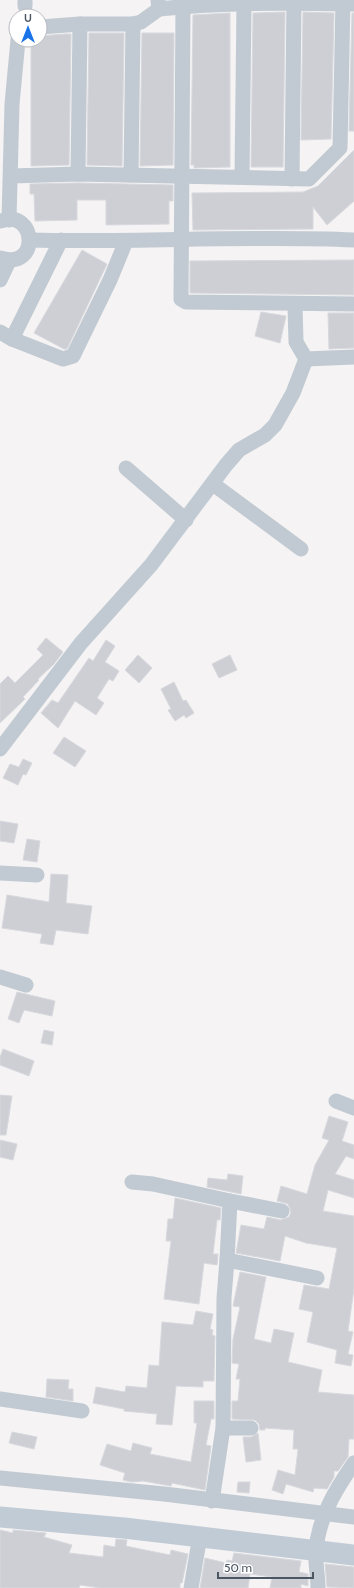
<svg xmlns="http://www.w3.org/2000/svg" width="354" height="1588" viewBox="0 0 354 1588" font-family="Cabin,sans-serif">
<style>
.building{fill:#cdcfd5;stroke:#d7d9de}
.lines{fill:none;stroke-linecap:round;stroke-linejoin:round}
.street{stroke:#c1cad2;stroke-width:15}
.secondary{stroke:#c1cbd6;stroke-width:21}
</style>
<rect width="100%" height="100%" fill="#f5f3f3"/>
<g class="building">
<path d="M285,12L283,167H251L253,13Z"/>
<path d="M303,12L334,13L331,139L301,140Z"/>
<path d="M230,13V167L194,168V165H191L193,15Z"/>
<path d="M352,13H354V131H349Z"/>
<path d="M89,33H124L122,166L87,165Z"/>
<path d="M142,33H174L173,165L140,166Z"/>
<path d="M65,34H71L69,165L31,166V40H40V36Z"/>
<path d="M354,150V201L327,225L313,207V229L193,230L192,193L303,192L318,186Z"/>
<path d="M78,183L173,185V201H169V224L106,225V200H77V220L35,221L34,194H30V184Z"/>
<path d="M82,250L107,264L67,349H64L34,333Z"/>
<path d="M354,260V295L190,293V261Z"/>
<path d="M261,312L286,316L280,343L255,336Z"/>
<path d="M328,313H354V348L329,349Z"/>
<path d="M46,638L63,652L54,664L38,679L39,680L23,697L25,699L0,723V684L8,676L15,683L43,655L37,649Z"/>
<path d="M106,640L115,646L105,662L119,671L113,681L109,679L97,698L104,703L96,715L75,701L58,728L41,713L52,700L58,703L89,658L93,661Z"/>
<path d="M138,655L152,668L139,683L125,670Z"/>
<path d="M230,655L237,670L219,678L212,664Z"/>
<path d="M174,682L183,701L186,700L194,713L186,718L184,715L175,721L168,710L171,709L161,689Z"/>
<path d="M64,737L86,751L75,767L53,753Z"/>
<path d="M23,759L32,763L26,775L23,774L18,785L3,778L10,764L19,767Z"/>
<path d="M0,821L18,824L14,843L0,841Z"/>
<path d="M27,839L40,841L37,862L23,860Z"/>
<path d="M51,874L68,875L66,903L92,906L88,934L56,930L53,945L40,943L42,934L2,928L7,895L49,902Z"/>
<path d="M17,992L55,1001L52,1016L24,1010L19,1023L8,1019Z"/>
<path d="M44,1030L54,1032L52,1045L41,1043Z"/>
<path d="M3,1049L34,1061L29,1076L0,1065V1057Z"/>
<path d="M0,1095L12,1096L6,1135H0Z"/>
<path d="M329,1116L348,1122L342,1141L354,1145V1159L346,1156L335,1174L354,1180V1198L328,1190L323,1211L354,1216V1289L348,1331L353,1332L348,1354L353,1355L351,1366L335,1363L337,1350L307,1342L313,1312L299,1309L304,1285L329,1289L337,1248L306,1243L285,1236L280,1261L236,1253L241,1225L264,1229L267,1217L281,1220L289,1217L291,1212L288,1204L277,1201L281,1186L307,1194L315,1165L329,1140L322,1138Z"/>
<path d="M0,1140L17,1144L13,1160L0,1157Z"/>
<path d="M228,1174L243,1176L241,1194L207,1187L208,1178L227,1180Z"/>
<path d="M175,1198L221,1208L220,1220H217L213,1254H218L217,1265L204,1263L199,1304L164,1299L171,1241H166L168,1219H173Z"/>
<path d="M240,1272L266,1277L254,1339L271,1343L274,1329L294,1333L288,1362L322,1370L318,1392L354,1395V1439H349L348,1457L338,1471H334V1477L327,1489L314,1488L313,1492L286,1484L283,1494L272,1490L278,1470L295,1475L298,1449H293L294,1430L265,1428V1430H260L259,1424L255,1420L232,1419V1401H238L240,1379H236L239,1364L232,1363L233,1339L240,1307L233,1306Z"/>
<path d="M196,1311L213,1314L210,1329L213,1330L212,1335L215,1336L214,1381H203V1387L176,1386L172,1425L156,1424L157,1414L124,1411V1409L93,1403L96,1387L125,1392L126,1386L147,1388L149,1365L159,1366L162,1322L193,1325Z"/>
<path d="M47,1379L69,1380L68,1389H73V1401L46,1397Z"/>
<path d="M194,1401H214V1419H211L206,1445L211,1446L205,1490L172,1483L171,1486L143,1481L131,1482L123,1480L125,1473L100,1465L107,1444L131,1451L133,1443L152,1448L150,1454L191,1462L197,1423H194Z"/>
<path d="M12,1432L37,1437L34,1449L9,1443Z"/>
<path d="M258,1433L261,1460L246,1462L243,1437H251Z"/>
<path d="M238,1482H250L249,1493L237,1492Z"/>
<path d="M0,1530L13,1533V1530L46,1533L44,1537L72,1545L69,1553L103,1557L104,1545L115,1547L116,1539L127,1540L126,1546L145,1550L170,1555L171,1550L188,1554L182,1583H180V1588H100L80,1585L79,1588H0Z"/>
<path d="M234,1553L301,1561L299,1572L308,1574V1586L301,1584V1588H270L272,1577L250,1574L248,1588H200L205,1558L226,1563L227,1560L232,1561Z"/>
<path d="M325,1564L354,1567V1588L327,1587Z"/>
</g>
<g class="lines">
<g class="street">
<path d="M25,6V0"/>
<path d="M183,7L181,299L186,302L354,304"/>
<path d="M159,9C223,2 289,3 354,4"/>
<path d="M40,27L80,24H133L141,22L159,9L158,0"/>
<path d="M78,174L80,24"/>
<path d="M131,175L133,24"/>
<path d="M11,176L78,174L309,179L340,148L343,0"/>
<path d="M242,176L244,5"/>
<path d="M292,179L294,0"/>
<path d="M9,220L12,104L18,40"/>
<path d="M30,240C138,243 246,235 354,240"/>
<path d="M61,240L12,339L63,359L73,356L110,280L126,241"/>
<path d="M0,258C41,271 36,208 1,221"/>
<path d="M0,280L9,261"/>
<path d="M295,305L296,342L306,359L354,357"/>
<path d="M0,332L12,339"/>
<path d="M126,468L186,520"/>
<path d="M213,484L301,549"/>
<path d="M0,749L81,643L151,565L226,465L239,450L265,435L275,425L293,393L306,359"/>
<path d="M0,873L37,875"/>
<path d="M0,977L26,985"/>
<path d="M336,1101L354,1108"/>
<path d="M132,1182L153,1184L230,1201"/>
<path d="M227,1260L317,1278"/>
<path d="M0,1399L82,1411"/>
<path d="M223,1428H251"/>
<path d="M0,1478L164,1494L354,1517"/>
<path d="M212,1501L223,1428L224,1298L227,1260L230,1201L282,1211"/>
<path d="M191,1588L200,1536"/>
<path d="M318,1588C318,1576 315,1563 316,1551C318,1518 336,1489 354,1463"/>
</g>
<path class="secondary" d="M0,1517L124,1528L354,1555"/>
</g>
<g transform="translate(28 28)"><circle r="19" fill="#ffffff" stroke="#b7bbc0"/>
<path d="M0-3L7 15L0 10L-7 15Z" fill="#1a73e8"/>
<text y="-6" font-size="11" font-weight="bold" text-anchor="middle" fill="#4a5661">U</text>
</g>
<path d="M218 1572v6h95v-6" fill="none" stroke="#4a5661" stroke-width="2"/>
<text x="224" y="1572" font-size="12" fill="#4a5661" stroke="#ffffff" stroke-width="3" paint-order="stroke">50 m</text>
</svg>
